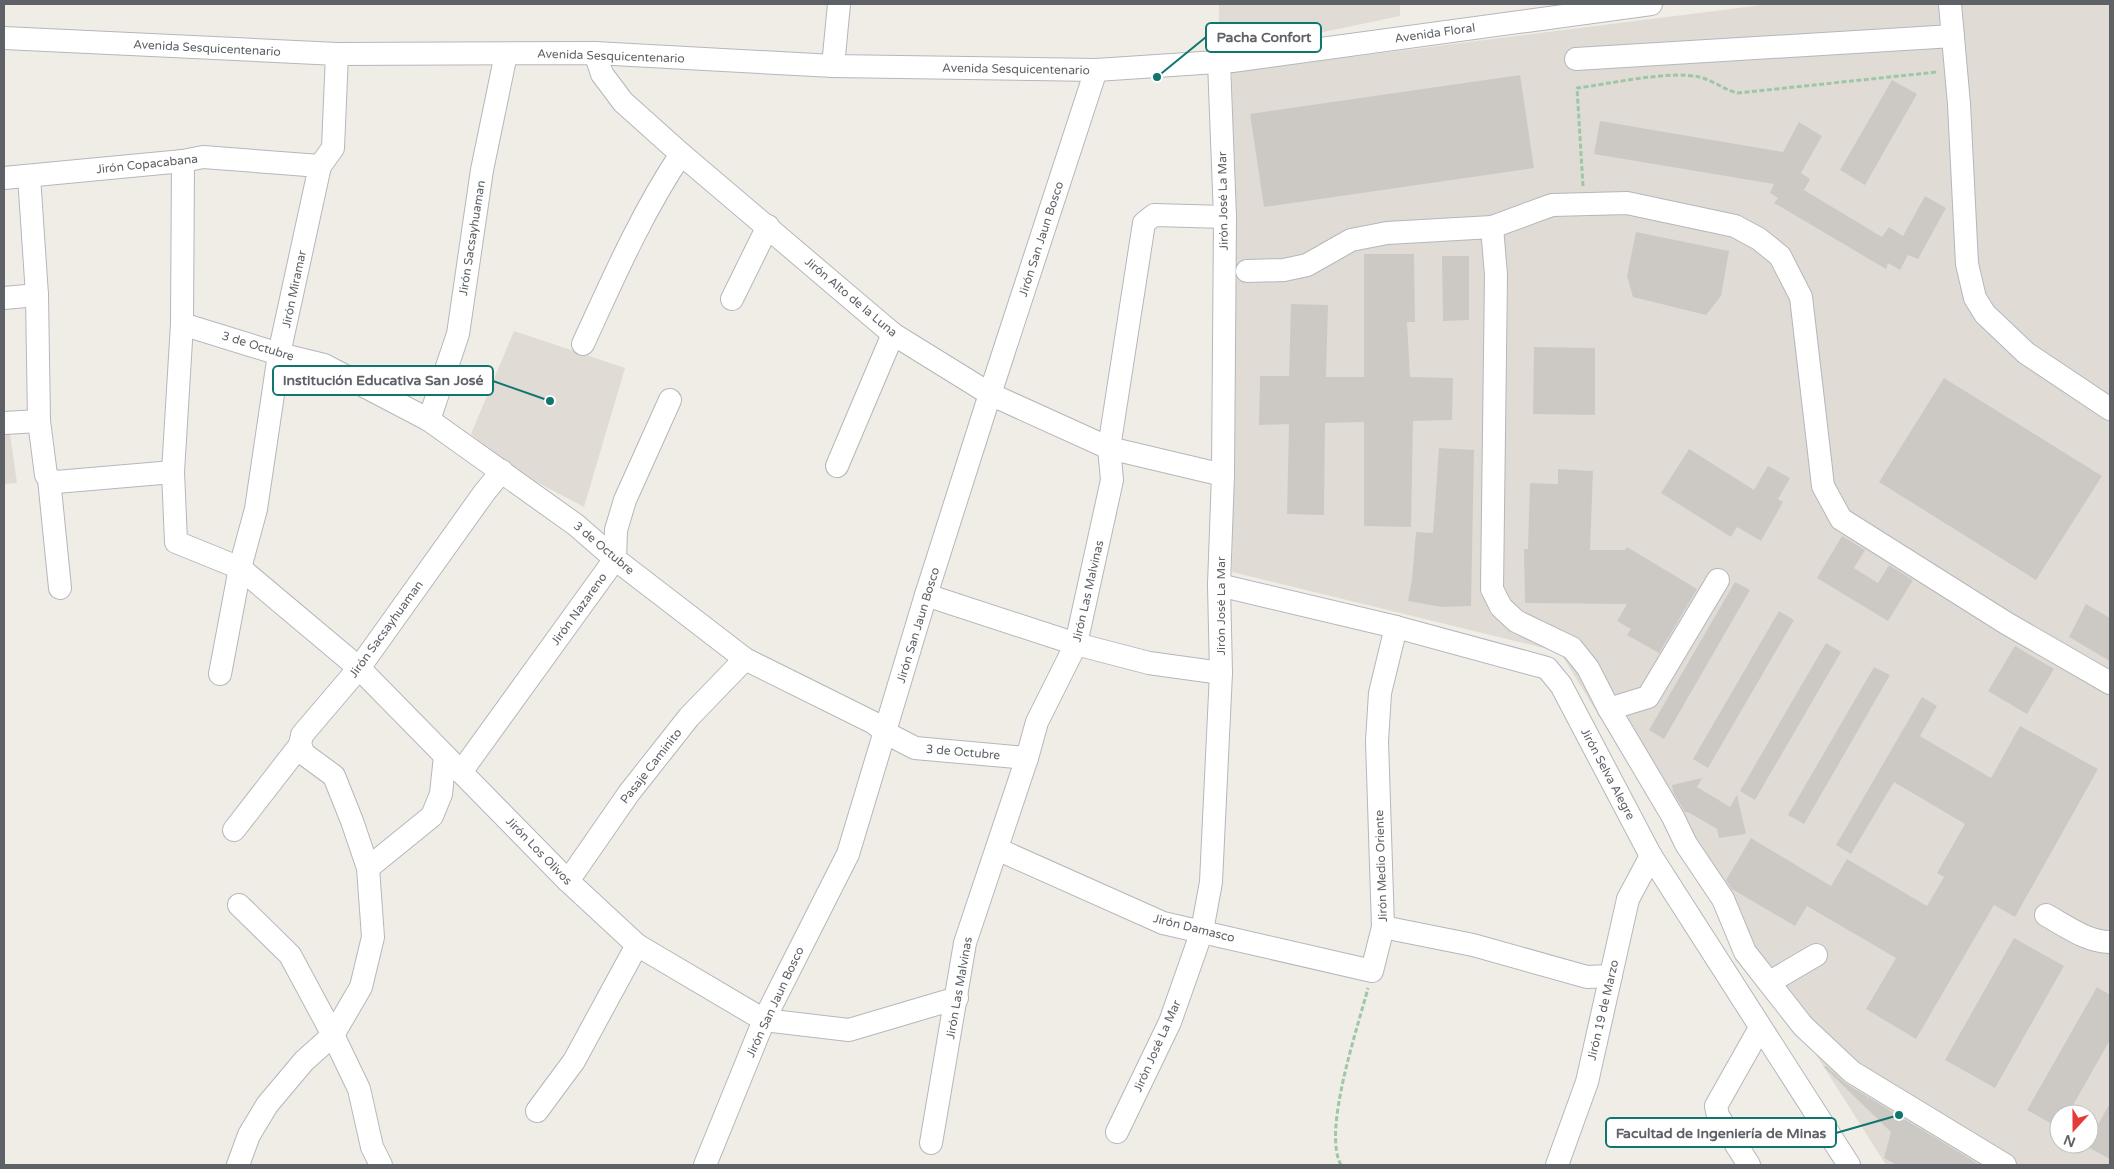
<svg xmlns="http://www.w3.org/2000/svg" width="2114" height="1169" viewBox="0 0 2114 1169" font-family="'Varela Round',sans-serif">
<style>
.education{fill:#e0dcd5;fill-rule:evenodd}
.building{fill:#ccc8c4}
.lines{fill:none;stroke-linecap:round;stroke-linejoin:round}
.minor-casing{stroke:#b4b7bb;stroke-width:24}
.path{stroke:#9ec7a6;stroke-width:3;stroke-dasharray:5 2.5;stroke-linecap:butt}
.minor{stroke:#fff;stroke-width:22}
.labels{text-anchor:middle;dominant-baseline:central;stroke-width:4.5;stroke-linejoin:round;paint-order:stroke}
.street-label{font-size:12px;fill:#5e6266;stroke:#fff}
.leader{fill:none;stroke:#0f766e;stroke-width:2}
.callout-dot{fill:#0f766e;stroke:#fff;stroke-width:2}
.callout{fill:#fff;stroke:#0f766e;stroke-width:2}
.callout-label{font-size:14px;text-anchor:middle;font-weight:bold;fill:#5e6266}
</style>
<rect width="100%" height="100%" fill="#f0ede7"/>
<g class="education">
<path d="M1219,4H1400V16L1319,33L1219,45Z"/>
<path d="M1770,4H2110V1165H1886L1787,1009L1666,826L1560,652L1232,572L1234,324L1232,72ZM2059,1114H2089V1144H2059Z"/>
<path d="M514,331L625,368L584,507L514,470L471,434Z"/>
<path d="M4,434H10L17,483L4,484Z"/>
</g>
<g class="building">
<path d="M1520,75L1534,168L1264,207L1250,114Z"/>
<path d="M1892,80L1917,94L1865,185L1840,170Z"/>
<path d="M1600,121L1783,152L1799,122L1822,136L1801,173L1810,179L1804,190L1882,237L1889,227L1903,236L1925,196L1946,208L1918,259L1908,255L1900,270L1888,263L1886,269L1774,203L1778,198L1770,193L1774,184L1594,154Z"/>
<path d="M1636,232L1729,251L1721,296L1706,315L1633,297L1627,276Z"/>
<path d="M1364,254H1414L1415,322H1407L1410,377L1453,378L1452,420L1413,421L1411,527L1364,526V422L1325,423L1324,515L1287,514L1289,424L1259,425L1260,376H1289L1291,304L1328,305L1326,377H1364Z"/>
<path d="M1442,256H1469V320L1443,321Z"/>
<path d="M1534,347L1595,348V415L1533,414Z"/>
<path d="M1944,378L2102,476L2036,580L1879,482Z"/>
<path d="M1439,448L1474,450L1471,606L1442,607L1408,601L1412,579L1416,532L1433,533Z"/>
<path d="M1689,449L1754,490L1768,466L1790,478L1778,499L1783,502L1761,541L1737,527L1731,537L1661,493Z"/>
<path d="M1558,469L1593,471L1590,550H1625L1627,547L1697,589L1659,653L1627,635L1631,629L1617,621L1627,604L1525,603L1524,549H1528L1530,483L1558,484Z"/>
<path d="M1842,536L1865,550L1854,568L1878,583L1889,565L1913,580L1888,621L1817,578Z"/>
<path d="M1735,582L1750,590L1664,739L1649,730Z"/>
<path d="M2086,604L2110,618V661L2069,637Z"/>
<path d="M1779,611L1794,620L1708,768L1693,759Z"/>
<path d="M1826,643L1841,652L1755,800L1740,791Z"/>
<path d="M2015,646L2054,669L2027,714L1988,691Z"/>
<path d="M1874,667L1890,675L1804,824L1788,815Z"/>
<path d="M1922,697L1937,706L1920,736L1991,778L2020,726L2098,769L2015,917L1994,905L1916,1039L1866,1009L1896,958L1807,906L1795,926L1732,889L1726,880L1751,838L1831,886L1847,859L1927,906L1944,877L1937,873L1965,824L1894,782L1851,854L1836,845Z"/>
<path d="M1702,778L1697,787L1730,807L1737,795L1746,834L1719,838L1717,829L1688,812H1685L1673,792L1672,785Z"/>
<path d="M2014,938L2064,966L1995,1088L1945,1060Z"/>
<path d="M2097,987L2110,995V1040L2068,1114H2059V1128L2027,1110Z"/>
<path d="M1826,1066L1845,1083L1980,1165H1897L1884,1158L1891,1132L1824,1067Z"/>
<path d="M2110,1103V1159L2086,1146Z"/>
</g>
<g class="lines">
<defs>
<g id="minor">
<path d="M1950,4L1959,104L1967,264L1975,298L1985,314L2026,353L2110,409"/>
<path d="M4,38L337,54L595,53L833,66L1096,70L1232,61L1651,4"/>
<path d="M595,53L602,74L623,102L681,154L893,334L990,394L1109,448L1223,475"/>
<path d="M1576,59L1953,36"/>
<path d="M833,66L839,4"/>
<path d="M183,161L182,324L173,472L176,542L240,568L359,668L568,881L637,945L764,1020L849,1030L957,998"/>
<path d="M29,176L37,295L39,421L46,475L49,479L60,588"/>
<path d="M4,178L183,161L203,157L320,166"/>
<path d="M1492,227L1496,275L1492,589L1501,607L1516,621L1572,648L1588,668L1609,709L1673,817L1686,844L1723,899L1745,952L1803,1026L1852,1072L2005,1165"/>
<path d="M1247,271L1284,270L1307,265L1351,240L1387,233L1492,227L1552,205L1627,203L1735,226L1759,239L1780,256L1801,297L1823,486L1841,519L2006,623L2110,683"/>
<path d="M4,298L37,295"/>
<path d="M732,299L768,226"/>
<path d="M182,324L279,354L324,365L429,420L576,525L615,559L745,659L874,723L886,733L915,748L1027,758"/>
<path d="M583,344C613,279 641,214 681,154"/>
<path d="M429,420L458,334L482,170L506,54"/>
<path d="M4,423L39,421"/>
<path d="M837,466L893,334"/>
<path d="M49,479L56,482L173,472"/>
<path d="M1219,585L1396,627L1547,668L1561,685L1651,856L1849,1165"/>
<path d="M926,595L1076,644L1149,663L1221,673"/>
<path d="M220,674L240,568L256,509L279,354L320,166L333,148L337,54"/>
<path d="M1609,709L1648,697L1718,580"/>
<path d="M461,772L615,559L616,530L625,500L670,400"/>
<path d="M234,830L300,745"/>
<path d="M997,849L1163,923L1372,971L1383,927L1377,741L1380,693L1396,627"/>
<path d="M368,868L432,816L441,794L445,756"/>
<path d="M568,881L629,793L689,717L745,659"/>
<path d="M239,905L290,955L333,1035L359,1089L372,1147L381,1165"/>
<path d="M2046,915C2066,926 2087,942 2110,942"/>
<path d="M1383,927L1473,945L1587,977L1611,976"/>
<path d="M1770,982L1816,955"/>
<path d="M537,1111L574,1061L637,945"/>
<path d="M1117,1132L1170,1022L1202,931L1211,882L1221,673L1219,585L1223,475L1225,217L1219,62"/>
<path d="M931,1143L965,943L1027,758L1037,722L1076,644L1112,480L1109,448L1144,223L1154,215L1225,217"/>
<path d="M238,1165L249,1135L267,1105L304,1061L333,1035L361,987L373,937L368,868L352,821L334,776L304,754L300,745L302,735L359,668L484,493L502,471"/>
<path d="M705,1165L764,1020L848,854L926,595L990,394L1096,70"/>
<path d="M1557,1165L1587,1082L1628,899L1651,856"/>
<path d="M1749,1165L1718,1116L1716,1106L1760,1028"/>
</g>
</defs>
<use href="#minor" class="minor-casing"/>
<g class="path">
<path d="M1583,186L1577,88C1610,84 1669,70 1699,77C1713,80 1724,90 1738,93L1937,72"/>
<path d="M1341,1165C1322,1131 1358,1027 1368,988"/>
</g>
<use href="#minor" class="minor"/>
</g>
<g class="labels">
<g class="street-label">
<text transform="translate(1435 33) rotate(-8)">Avenida Floral</text>
<text transform="translate(207 48) rotate(3)">Avenida Sesquicentenario</text>
<text transform="translate(611 56) rotate(2)">Avenida Sesquicentenario</text>
<text transform="translate(1016 69) rotate(1)">Avenida Sesquicentenario</text>
<text transform="translate(147 164) rotate(-6)">Jirón Copacabana</text>
<text transform="translate(1223 201) rotate(-91)">Jirón José La Mar</text>
<text transform="translate(472 238) rotate(-81)">Jirón Sacsayhuaman</text>
<text transform="translate(1041 239) rotate(-72)">Jirón San Jaun Bosco</text>
<text transform="translate(294 289) rotate(-78)">Jirón Miramar</text>
<text transform="translate(851 297) rotate(40)">Jirón Alto de la Luna</text>
<text transform="translate(258 346) rotate(17)">3 de Octubre</text>
<text transform="translate(604 548) rotate(40)">3 de Octubre</text>
<text transform="translate(1088 591) rotate(-77)">Jirón Las Malvinas</text>
<text transform="translate(1221 606) rotate(-90)">Jirón José La Mar</text>
<text transform="translate(579 609) rotate(-54)">Jirón Nazareno</text>
<text transform="translate(918 625) rotate(-73)">Jirón San Jaun Bosco</text>
<text transform="translate(386 629) rotate(-54)">Jirón Sacsayhuaman</text>
<text transform="translate(963 752) rotate(5)">3 de Octubre</text>
<text transform="translate(651 766) rotate(-52)">Pasaje Caminito</text>
<text transform="translate(1608 774) rotate(62)">Jirón Selva Alegre</text>
<text transform="translate(539 851) rotate(46)">Jirón Los Olivos</text>
<text transform="translate(1381 866) rotate(-92)">Jirón Medio Oriente</text>
<text transform="translate(1194 928) rotate(14)">Jirón Damasco</text>
<text transform="translate(959 988) rotate(-80)">Jirón Las Malvinas</text>
<text transform="translate(775 1002) rotate(-65)">Jirón San Jaun Bosco</text>
<text transform="translate(1603 1010) rotate(-77)">Jirón 19 de Marzo</text>
<text transform="translate(1157 1046) rotate(-66)">Jirón José La Mar</text>
</g>
</g>
<path class="leader" d="M1157 77L1206 37M550 401L493 381M1899 1115L1836 1133"/>
<g class="callout-dot">
<circle cx="1157" cy="77" r="5"/>
<circle cx="550" cy="401" r="5"/>
<circle cx="1899" cy="1115" r="5"/>
</g>
<g class="callout">
<rect x="1206" y="23" width="115" height="29" rx="5"/>
<rect x="273" y="366" width="220" height="29" rx="5"/>
<rect x="1606" y="1118" width="230" height="29" rx="5"/>
</g>
<g class="callout-label">
<text x="1264" y="42">Pacha Confort</text>
<text x="383" y="385">Institución Educativa San José</text>
<text x="1721" y="1138">Facultad de Ingeniería de Minas</text>
</g>
<rect width="2114" height="1169" fill="none" stroke="#5e6266" stroke-width="10"/>
<g transform="translate(2074 1129) rotate(201)"><circle r="24" fill="#ffffff" stroke="#bfc0c2"/>
<path d="M0-4L9 19L0 12L-9 19Z" fill="#e43c38"/>
<text y="-8" font-size="14" font-weight="bold" text-anchor="middle" fill="#5e6266">N</text>
</g>
</svg>
